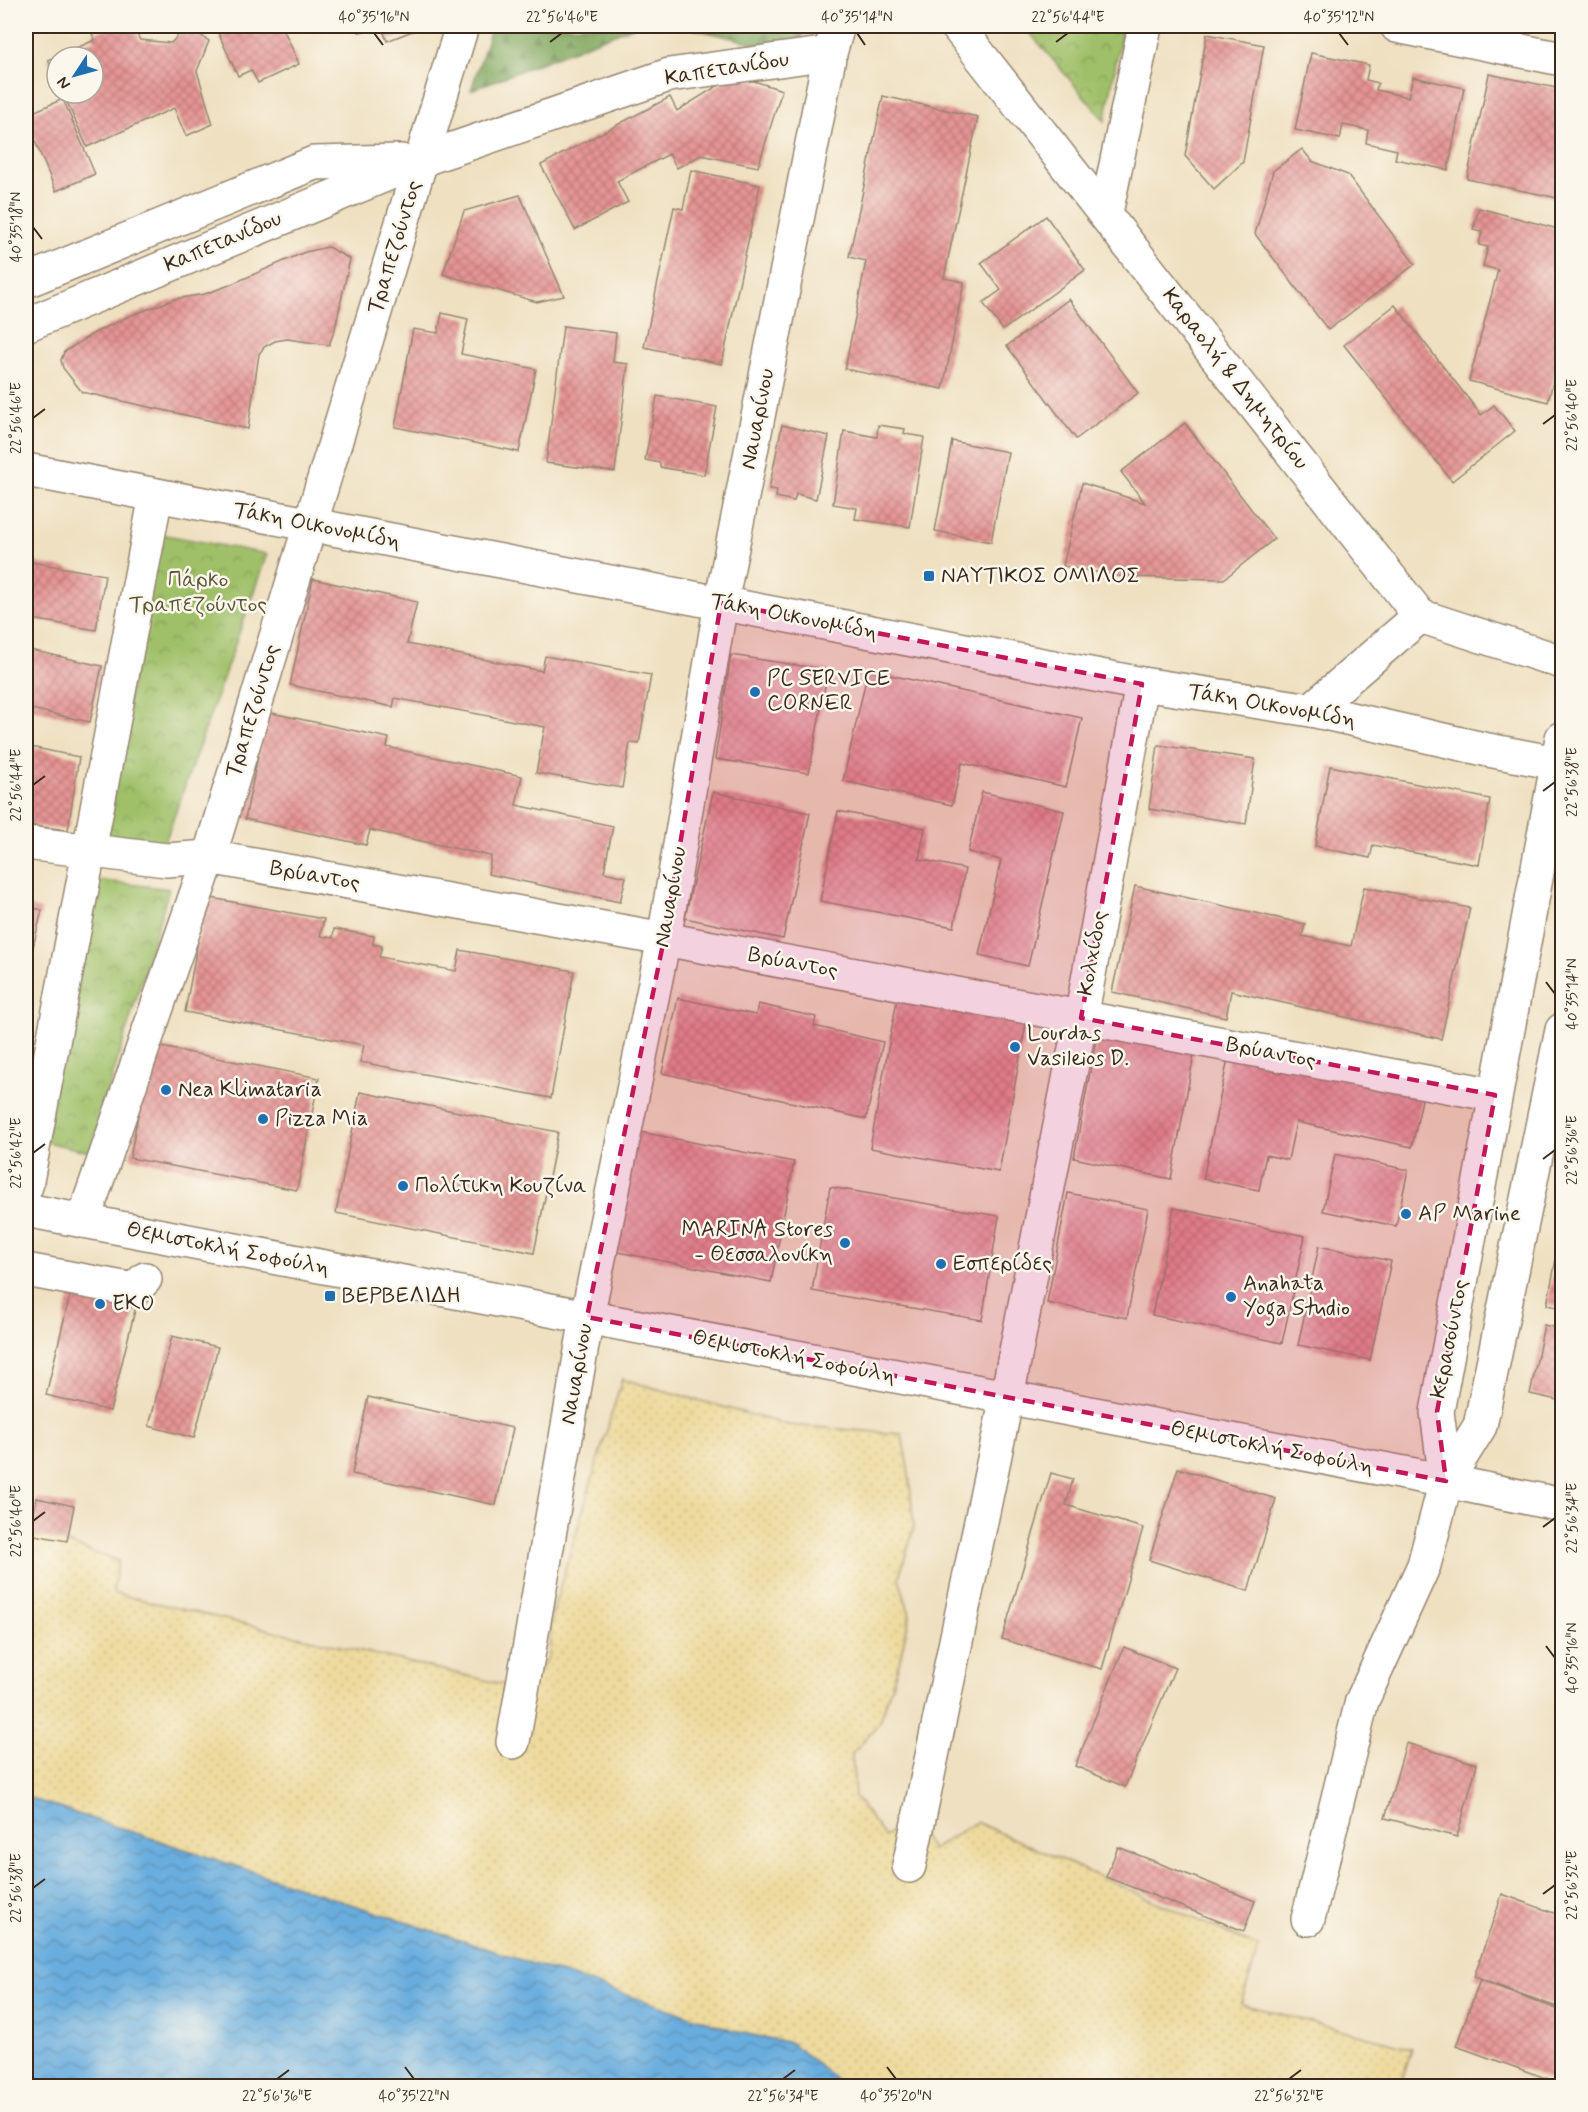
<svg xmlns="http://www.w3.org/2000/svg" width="1588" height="2112" viewBox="0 0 1588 2112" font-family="Mynerve,sans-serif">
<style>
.forest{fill:url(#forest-firs);stroke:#5d683d;stroke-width:1.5}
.sand{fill:url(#sand-dots);stroke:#94825e;stroke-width:1.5}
.park{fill:url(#park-crowns);stroke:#6d7543;stroke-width:1.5}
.water{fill:url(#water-waves);stroke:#526c7e;stroke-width:1.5}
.building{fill:url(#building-cross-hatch)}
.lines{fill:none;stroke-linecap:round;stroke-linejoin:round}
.minor-casing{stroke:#958570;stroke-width:36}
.major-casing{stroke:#958570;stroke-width:36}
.minor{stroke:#fff;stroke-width:33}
.major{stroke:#fff;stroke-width:33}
.marked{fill:#c2185b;fill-opacity:0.2;stroke:#c2185b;stroke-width:4.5;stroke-dasharray:12 8;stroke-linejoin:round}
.ticks{fill:none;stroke:#3b2a1e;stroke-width:2}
.poi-dot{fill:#1f6fb2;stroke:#fbf7ec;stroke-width:2}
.labels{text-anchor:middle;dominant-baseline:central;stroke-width:5;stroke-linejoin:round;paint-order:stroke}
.street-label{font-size:22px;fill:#3b2a1e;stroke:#fbf7ec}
.poi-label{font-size:22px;fill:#3b2a1e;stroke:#fbf7ec;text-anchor:start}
.park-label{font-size:22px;fill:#595734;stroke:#fbf7ec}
.neatline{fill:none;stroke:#3b2a1e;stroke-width:2}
.ticks-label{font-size:15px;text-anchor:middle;fill:#3b2a1e}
</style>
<defs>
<pattern id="forest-firs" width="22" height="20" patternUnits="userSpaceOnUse" patternTransform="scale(1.5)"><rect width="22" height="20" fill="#7fa65c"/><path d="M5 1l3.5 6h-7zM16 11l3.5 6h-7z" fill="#69874b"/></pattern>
<pattern id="sand-dots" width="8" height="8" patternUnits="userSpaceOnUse" patternTransform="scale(1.5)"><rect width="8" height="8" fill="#eeda9e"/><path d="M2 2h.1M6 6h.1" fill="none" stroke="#cdbb88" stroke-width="1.8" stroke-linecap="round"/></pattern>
<pattern id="park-crowns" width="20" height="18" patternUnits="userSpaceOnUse" patternTransform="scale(1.5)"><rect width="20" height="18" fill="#9fc068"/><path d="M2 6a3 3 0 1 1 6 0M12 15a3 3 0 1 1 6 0" fill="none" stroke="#839c55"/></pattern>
<pattern id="water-waves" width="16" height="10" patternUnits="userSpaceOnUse" patternTransform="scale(1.5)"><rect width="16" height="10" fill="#69adde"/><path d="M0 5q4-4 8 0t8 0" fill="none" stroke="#588db3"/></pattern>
<pattern id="building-cross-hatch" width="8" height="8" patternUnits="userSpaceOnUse" patternTransform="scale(1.5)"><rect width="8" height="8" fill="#e59494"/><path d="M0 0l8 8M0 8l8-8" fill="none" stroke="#bb7978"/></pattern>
</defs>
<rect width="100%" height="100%" fill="#fbf7ec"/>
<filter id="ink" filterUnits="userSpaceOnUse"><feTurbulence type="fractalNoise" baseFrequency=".0167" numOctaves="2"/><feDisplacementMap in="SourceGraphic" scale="12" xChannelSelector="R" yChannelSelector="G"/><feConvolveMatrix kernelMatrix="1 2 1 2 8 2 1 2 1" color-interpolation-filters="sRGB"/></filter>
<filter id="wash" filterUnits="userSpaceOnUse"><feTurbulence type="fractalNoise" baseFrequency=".008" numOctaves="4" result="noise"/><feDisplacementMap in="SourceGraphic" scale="24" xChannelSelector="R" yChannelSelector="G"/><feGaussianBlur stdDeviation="1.35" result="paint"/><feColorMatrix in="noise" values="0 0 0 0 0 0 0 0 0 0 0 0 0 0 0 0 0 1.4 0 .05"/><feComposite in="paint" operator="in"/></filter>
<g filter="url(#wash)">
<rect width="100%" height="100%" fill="#efe0c1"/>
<g class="forest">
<path d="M492,26H635L471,90Z"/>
<path d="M683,26H806L797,54Z"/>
</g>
<path class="sand" d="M622,1379L788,1425L902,1434L909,1474L914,1527L899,1578L910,1615L899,1663L880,1722L852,1754L855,1797L885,1837L909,1815L932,1850L976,1822L1259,1947L1241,2004L1412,2048L1400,2086H845L791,2043L742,2033L26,1797V1537H49L118,1561L113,1593L502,1684L532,1680L549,1656L552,1614Z"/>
<g class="park">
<path d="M1024,26H1123L1105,121Z"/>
<path d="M155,533L267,554L163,848L107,840Z"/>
<path d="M97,880L169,889L90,1152L42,1141Z"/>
</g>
<path class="water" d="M26,1797L742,2033L791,2043L845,2086H26Z"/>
<g id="blocks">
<g class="building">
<path d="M112,26H133L140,40L171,43L187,26L209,41L197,71L213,124L186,136L174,108L87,147L63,93H93V57H57V79L48,60L95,40L92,34Z"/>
<path d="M215,26H282L299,64L258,83L251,70L238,76Z"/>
<path d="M357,26H425L387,41L382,27L359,32Z"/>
<path d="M1207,34L1264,45L1243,162L1214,189L1185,156Z"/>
<path d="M1311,53L1369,65L1366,80L1378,83L1376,90L1408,97L1413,77L1464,88L1448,170L1395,159L1397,150L1366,143L1368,130L1343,125L1340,139L1295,130Z"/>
<path d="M1489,74L1562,89V199L1467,179Z"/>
<path d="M735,75L782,90L758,167L701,155L677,168L669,154L617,181L628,202L575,230L541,165L670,97L677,111Z"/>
<path d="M883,96L978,117L944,278L964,282L943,389L845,369L866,261L849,257Z"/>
<path d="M63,99L95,174L56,191L26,120V115Z"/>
<path d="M1302,149L1312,161L1348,175L1415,264L1328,330L1255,234L1273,171Z"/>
<path d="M691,170L760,185L722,364L644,347L674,207L683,209Z"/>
<path d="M520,195L564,296L537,302L443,274L464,211Z"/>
<path d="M1479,208L1562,230V345L1548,402L1469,381L1498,270L1483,266L1488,247L1479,245L1482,232L1473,230Z"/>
<path d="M1046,216L1085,270L1003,330L983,303L1001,290L981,263Z"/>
<path d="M328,247L350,259L335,329L329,345L287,339L275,341L264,347L259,354L248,429L82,392L63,368L61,360L64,352L94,333L127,317L175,299L205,294L227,286L305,252Z"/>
<path d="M1069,299L1138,393L1076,439L1007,346Z"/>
<path d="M1395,305L1481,415L1494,405L1515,431L1452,481L1344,345Z"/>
<path d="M442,313L468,319L461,354L536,369L519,452L395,427L413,329L438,333Z"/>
<path d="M563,326L616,333L613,362L628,364L615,472L546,463Z"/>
<path d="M657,396L717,407L704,475L660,467V463L645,460Z"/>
<path d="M1185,423L1274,539L1224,579L1123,577L1063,566L1082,483L1145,503L1121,472Z"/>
<path d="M782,425L829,436L816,499L796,494L794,501L776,497L777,490L769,489Z"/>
<path d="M878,425L905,429L904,434L924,437L910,527L855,519L857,508L833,504L844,431L877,437Z"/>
<path d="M952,441L1008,452L991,542L935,531Z"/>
<path d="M26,561L105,575L96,630L26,618Z"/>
<path d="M313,579L417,602L407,644L542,671L545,656L651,675L639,744L630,743L622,788L536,773L545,727L395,698L393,707L290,685Z"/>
<path d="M26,649L102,666L90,722L26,708Z"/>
<path d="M731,655L828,670L809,773L715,759Z"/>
<path d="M868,670L1082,718L1066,787L962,763L952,805L843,781Z"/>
<path d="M267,712L389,738L387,747L522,776L516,805L613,826L604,872L626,877L620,902L488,874L491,856L370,830L366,845L245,819Z"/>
<path d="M1158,745L1255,759L1246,824L1149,809Z"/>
<path d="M26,746L79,757L68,830L26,825Z"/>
<path d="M1330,766L1490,799L1479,865L1373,845L1370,858L1315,846Z"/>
<path d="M713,792L810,813L783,939L685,918Z"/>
<path d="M982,792L1064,811L1028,966L979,955L1001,860L968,852Z"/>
<path d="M838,811L925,828L919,859L965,869L954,927L820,901Z"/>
<path d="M1135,886L1305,924L1302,936L1351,946L1364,887L1470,908L1441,1039L1231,991L1226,1017L1112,992Z"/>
<path d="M206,897L324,919L320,936L333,938L334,929L374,936L373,944L382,946L379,957L456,971L460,950L574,971L551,1098L360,1062L364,1045L185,1012Z"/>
<path d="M26,906L42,910L26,976Z"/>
<path d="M898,994L1027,1018L999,1172L870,1148Z"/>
<path d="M678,998L756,1015L758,1004L816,1017L814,1026L883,1042L866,1119L662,1073Z"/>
<path d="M1098,1030L1195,1049L1171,1179L1074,1158Z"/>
<path d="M151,1045L319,1078L297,1190L130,1158Z"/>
<path d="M1229,1054L1423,1095L1412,1147L1296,1122L1288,1160L1266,1155L1259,1190L1203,1179Z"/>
<path d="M360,1092L558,1132L534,1253L336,1213Z"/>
<path d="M635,1131L794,1162L771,1282L612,1251Z"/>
<path d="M1335,1154L1408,1170L1396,1226L1323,1211Z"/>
<path d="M830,1187L999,1216L982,1320L812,1291Z"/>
<path d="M1068,1193L1148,1209L1127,1318L1047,1303Z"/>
<path d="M1174,1208L1305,1236L1282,1343L1152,1315Z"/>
<path d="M1561,1234H1562V1308L1547,1305Z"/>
<path d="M1319,1246L1391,1261L1370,1360L1298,1345Z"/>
<path d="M73,1282L138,1298L110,1411L46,1395Z"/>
<path d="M1544,1325L1562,1329V1401L1530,1394Z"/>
<path d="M172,1336L218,1347L194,1438L149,1426Z"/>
<path d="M368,1397L513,1428L496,1505L352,1474Z"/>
<path d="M1178,1468L1276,1499L1248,1591L1149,1560Z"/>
<path d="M1051,1473L1073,1479L1066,1505L1143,1528L1102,1669L1002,1639Z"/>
<path d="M37,1498L74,1506L67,1541L29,1534Z"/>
<path d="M1124,1647L1175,1668L1125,1787L1075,1766Z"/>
<path d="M1406,1743L1477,1764L1457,1837L1385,1818Z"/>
<path d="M1118,1847L1255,1901L1244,1931L1106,1877Z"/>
<path d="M1502,1894L1562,1916V2009L1474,1977Z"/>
<path d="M1480,1980L1562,2011V2084L1456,2046Z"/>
</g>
</g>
</g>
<g filter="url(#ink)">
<use href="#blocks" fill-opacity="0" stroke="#958570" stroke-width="1.5"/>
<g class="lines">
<defs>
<g id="minor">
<path d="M957,26L1420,616L1562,662"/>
<path d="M1397,26L1562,59"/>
<path d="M1106,213L1145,26"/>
<path d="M26,281L314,163L401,161"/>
<path d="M26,325L421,160L669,75L830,53"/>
<path d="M26,843L166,860L209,857L664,939L1495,1095"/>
<path d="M26,1186L156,495"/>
<path d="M83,1221L209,857L462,26"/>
<path d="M26,1270L134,1290L145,1279"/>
<path d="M513,1742L587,1317L664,939L721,603L830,53L838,26"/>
<path d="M909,1866L1007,1397L1081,1018L1142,684"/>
<path d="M1308,1919L1362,1701L1424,1565L1446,1481"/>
</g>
<g id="major">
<path d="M26,470L1142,684L1311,710L1488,750L1562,764"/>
<path d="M1311,710L1420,616"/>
<path d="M26,1210L1446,1481L1562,1505"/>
<path d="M1446,1481L1437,1412L1562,738"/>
<path d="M1446,1481L1480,1426L1562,1030"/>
</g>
</defs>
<use href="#minor" class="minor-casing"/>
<use href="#major" class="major-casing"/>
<use href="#minor" class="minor"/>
<use href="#major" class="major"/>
</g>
</g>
<path class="marked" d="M721,603L1142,684L1081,1018L1495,1095L1437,1412L1446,1481L587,1317L664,939Z"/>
<path class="ticks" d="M374,33L383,45M857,33L865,45M1339,33L1348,45M550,42L562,33M1056,42L1068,33M33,227L42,239M33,418L45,409M1543,424L1555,415M33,785L45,776M1543,791L1555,782M1546,982L1555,994M33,1153L45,1144M1543,1159L1555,1150M33,1521L45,1512M1543,1527L1555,1518M1546,1646L1555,1658M33,1888L45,1879M1543,1894L1555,1885M405,2067L414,2079M887,2067L896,2079M277,2079L289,2070M783,2079L795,2070M1289,2079L1301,2070"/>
<g class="poi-dot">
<rect x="923" y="570" width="12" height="12" rx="3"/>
<circle cx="755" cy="692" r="6"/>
<circle cx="1015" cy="1047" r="6"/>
<circle cx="166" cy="1090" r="6"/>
<circle cx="263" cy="1119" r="6"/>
<circle cx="403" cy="1186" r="6"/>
<circle cx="1406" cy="1214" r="6"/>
<circle cx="845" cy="1243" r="6"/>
<circle cx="941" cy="1264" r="6"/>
<rect x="324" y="1290" width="12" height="12" rx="3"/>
<circle cx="1231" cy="1297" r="6"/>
<circle cx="100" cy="1304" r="6"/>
</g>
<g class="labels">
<g class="street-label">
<text transform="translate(727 69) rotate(-9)">Καπετανίδου</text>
<text transform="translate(223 242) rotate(-23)">Καπετανίδου</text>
<text transform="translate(395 247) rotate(-73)">Τραπεζούντος</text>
<text transform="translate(1235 379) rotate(52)">Καραολή &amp; Δημητρίου</text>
<text transform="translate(758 419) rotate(-79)">Ναυαρίνου</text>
<text transform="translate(317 526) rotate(11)">Τάκη Οικονομίδη</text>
<text transform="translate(794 617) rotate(11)">Τάκη Οικονομίδη</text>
<text transform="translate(1272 706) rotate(10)">Τάκη Οικονομίδη</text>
<text transform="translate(253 711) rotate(-73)">Τραπεζούντος</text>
<text transform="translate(315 876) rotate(10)">Βρύαντος</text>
<text transform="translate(671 897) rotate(-80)">Ναυαρίνου</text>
<text transform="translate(1093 953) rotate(-80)">Κολχίδος</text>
<text transform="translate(793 963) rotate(11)">Βρύαντος</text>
<text transform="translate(1271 1053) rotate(11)">Βρύαντος</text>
<text transform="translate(228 1249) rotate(11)">Θεμιστοκλή Σοφούλη</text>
<text transform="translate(1450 1339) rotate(-79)">Κερασούντος</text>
<text transform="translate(794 1357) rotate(11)">Θεμιστοκλή Σοφούλη</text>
<text transform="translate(577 1374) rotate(-80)">Ναυαρίνου</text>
<text transform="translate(1272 1448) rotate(11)">Θεμιστοκλή Σοφούλη</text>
</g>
<g class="poi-label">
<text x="941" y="576">ΝΑΥΤΙΚΟΣ ΟΜΙΛΟΣ</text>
<text x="767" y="679">PC SERVICE<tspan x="767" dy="25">CORNER</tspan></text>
<text x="1027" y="1034">Lourdas<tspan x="1027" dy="25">Vasileios D.</tspan></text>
<text x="178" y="1090">Nea Klimataria</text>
<text x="275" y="1119">Pizza Mia</text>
<text x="415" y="1186">Πολίτικη Κουζίνα</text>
<text x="1418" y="1214">AP Marine</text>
<text x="833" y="1230" text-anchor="end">MARINA Stores<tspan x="833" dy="25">- Θεσσαλονίκη</tspan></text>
<text x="953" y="1264">Εσπερίδες</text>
<text x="1243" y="1284">Anahata<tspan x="1243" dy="25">Yoga Studio</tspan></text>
<text x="342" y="1296">ΒΕΡΒΕΛΙΔΗ</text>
<text x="112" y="1304">EKO</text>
</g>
<g class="park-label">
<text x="198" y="580">Πάρκο<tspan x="198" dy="25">Τραπεζούντος</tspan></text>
</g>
</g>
<rect width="1588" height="2112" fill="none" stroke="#fbf7ec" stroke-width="66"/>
<g transform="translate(75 75) rotate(234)"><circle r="28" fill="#fbf7ec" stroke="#aea59a" stroke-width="1.5"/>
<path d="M0-4.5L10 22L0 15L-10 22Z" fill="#1f6fb2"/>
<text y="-9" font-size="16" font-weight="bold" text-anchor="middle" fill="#3b2a1e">N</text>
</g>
<rect x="33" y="33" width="1522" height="2046" class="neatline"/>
<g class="ticks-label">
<text x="374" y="22">40°35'16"N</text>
<text x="562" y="22">22°56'46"E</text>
<text x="857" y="22">40°35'14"N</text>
<text x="1068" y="22">22°56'44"E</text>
<text x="1339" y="22">40°35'12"N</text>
<text transform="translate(16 227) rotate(-90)" y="5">40°35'18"N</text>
<text transform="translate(1572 415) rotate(-90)" y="5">22°56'40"E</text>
<text transform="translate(16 418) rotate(-90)" y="5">22°56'46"E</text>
<text transform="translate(1572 782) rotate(-90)" y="5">22°56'38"E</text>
<text transform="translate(16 785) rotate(-90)" y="5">22°56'44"E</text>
<text transform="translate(1572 994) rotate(-90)" y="5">40°35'14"N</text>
<text transform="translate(1572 1150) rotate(-90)" y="5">22°56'36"E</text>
<text transform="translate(16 1153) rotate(-90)" y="5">22°56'42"E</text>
<text transform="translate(1572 1518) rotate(-90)" y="5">22°56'34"E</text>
<text transform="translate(16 1521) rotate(-90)" y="5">22°56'40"E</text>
<text transform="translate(1572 1658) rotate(-90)" y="5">40°35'16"N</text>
<text transform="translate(1572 1885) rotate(-90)" y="5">22°56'32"E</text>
<text transform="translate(16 1888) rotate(-90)" y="5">22°56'38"E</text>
<text x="277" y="2101">22°56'36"E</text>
<text x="414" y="2101">40°35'22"N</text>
<text x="783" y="2101">22°56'34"E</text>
<text x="896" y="2101">40°35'20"N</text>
<text x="1289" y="2101">22°56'32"E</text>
</g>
</svg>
